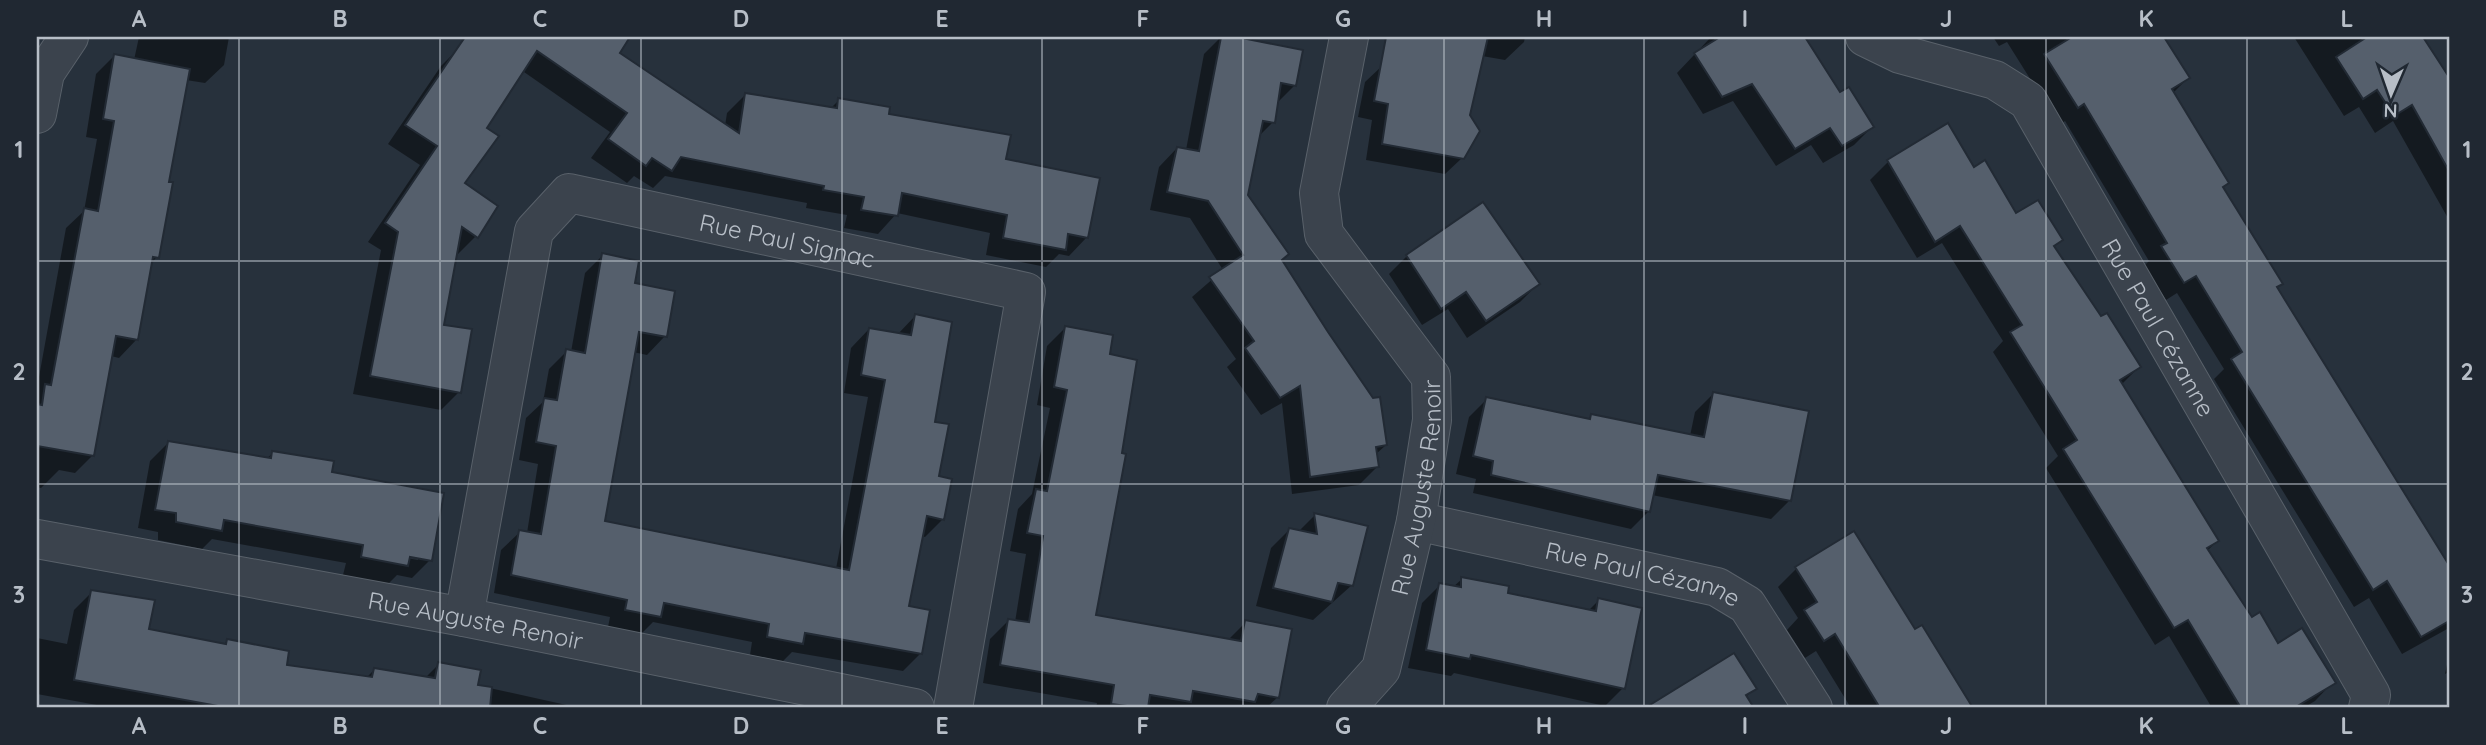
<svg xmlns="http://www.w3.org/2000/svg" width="2486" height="745" viewBox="0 0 2486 745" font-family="Quicksand,sans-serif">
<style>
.shadow{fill:#0007;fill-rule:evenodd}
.building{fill:#555f6c;stroke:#222a34;stroke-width:2}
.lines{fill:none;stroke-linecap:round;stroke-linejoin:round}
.street-casing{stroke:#59616a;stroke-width:40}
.street{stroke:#3b434d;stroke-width:38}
.grid{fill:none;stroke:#b7bec7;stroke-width:2;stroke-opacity:0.55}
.labels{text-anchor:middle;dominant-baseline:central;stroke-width:5;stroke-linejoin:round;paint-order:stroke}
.street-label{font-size:24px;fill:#b7bec7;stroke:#202832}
.neatline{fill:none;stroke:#b7bec7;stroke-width:2.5}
.grid-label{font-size:23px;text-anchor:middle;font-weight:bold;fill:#b7bec7}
</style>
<rect width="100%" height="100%" fill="#27313c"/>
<g class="shadow">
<path d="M139,37H229L224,65L205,83L186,80L157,257L149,265L137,339L119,358L111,356L93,455L75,473L59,470L41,488L37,487V388L66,228L84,211L97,139L86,137L96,74L114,56L134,60Z"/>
<path d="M533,37H628L617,53L725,126L727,113L745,95L830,109L839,100L888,115L1004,160L1087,237L1069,256L1059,254L1046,267L986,255L990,233L897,213L878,234L844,228L847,215L806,208L807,203L665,176L653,188L634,176L627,183L591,158L610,132L514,65Z"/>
<path d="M1221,37L1301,51L1295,85L1276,104L1273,122L1258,137L1246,195L1386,445L1375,455L1377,467L1359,485L1292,494L1282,403L1261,415L1227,367L1236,359L1192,297L1223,270L1190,218L1150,210L1159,167L1177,148L1186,150L1204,54Z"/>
<path d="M1398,37H1525L1524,42L1505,60L1482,56L1462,158L1445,174L1366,160L1372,120L1358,117L1365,82L1382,66Z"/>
<path d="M1711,37H1795L1822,79L1872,127L1854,145L1823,163L1811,145L1776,166L1733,101L1703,114L1677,73Z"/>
<path d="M1993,37H2139L2147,49L2188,78L2172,94L2222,188L2280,284L2276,289L2449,568V628L2402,654L2369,598L2354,607L2214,379L2224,369L2177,293L2166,300L2144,266L2149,261L2065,121L2059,125L2007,42L1999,46Z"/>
<path d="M2294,37H2421L2449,80V220L2393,121L2375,133L2359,107L2344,116Z"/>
<path d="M459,48L484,129L463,184L476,236L458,254L456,253L442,326L459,392L441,410L353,394L381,250L368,242L420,165L388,144L441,66Z"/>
<path d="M1888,162L1973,170L2016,215L2053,247L2100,319L2139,367L2121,385L2217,541L2207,551L2252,620L2277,646L2333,682L2315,701L2303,708H2212L2169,636L2155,645L2046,468L2058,456L1993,352L2003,341L1942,243L1917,258L1870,180Z"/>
<path d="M603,255L633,284L665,336L647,355L633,352L603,522L836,569L868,397L844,393L851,348L869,329L897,335L915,316L933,423L943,519L925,537L921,536L907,607L921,653L903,671L792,652L783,661L750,655L752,642L653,622L641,634L608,627L610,617L494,593L501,550L520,532L527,533L538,464L519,460L526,418L543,402L549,369L567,351L571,352L585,273Z"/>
<path d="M1407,256L1538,284L1520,302L1467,338L1448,309L1422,325L1389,274Z"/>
<path d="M1065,328L1094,616L1228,640L1246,622L1278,697L1266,708H1096L1097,703L983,683L990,639L1008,621L1015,622L1026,554L1010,551L1018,509L1032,494L1050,408L1037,405L1047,346Z"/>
<path d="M1713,394L1789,501L1771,519L1652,495L1649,511L1631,529L1473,493L1476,479L1456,474L1469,417L1487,399L1587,420L1592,416L1690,436L1695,412Z"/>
<path d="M168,443L266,459L273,453L330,473L430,560L412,578L397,575L388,584L343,575L346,563L212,539L202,549L158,540V532L138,528L150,461ZM418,556V560L401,557Z"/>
<path d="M1315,515L1352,585L1313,620L1256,606L1271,548L1289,530L1298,532Z"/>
<path d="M1854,533L1915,631L1921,627L1971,708H1851L1816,651L1805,658L1787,630L1798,618L1778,587L1796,569Z"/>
<path d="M1462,579L1506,595L1588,611L1599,600L1623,688L1605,706L1454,673L1451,676L1408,668L1422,603L1440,585L1453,587Z"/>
<path d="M92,592L147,631L222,646L228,640L285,666L366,678L375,669L425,678L439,664L476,685L580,708H113L37,694V638L67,644L74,610Z"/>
<path d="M2449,655V672L2445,674Z"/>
<path d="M1754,689L1746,697L1752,708H1654L1664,698Z"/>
</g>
<g class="building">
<path d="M465,37H630L620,53L739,133L745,93L837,108L838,98L890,107L889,114L1011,135L1006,159L1100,178L1088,238L1068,234L1066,250L1003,238L1007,215L902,193L898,216L861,210L864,197L823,190L824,186L681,157L672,171L652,158L646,166L608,139L627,113L537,51L487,128L499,136L465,183L498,206L478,238L462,227L444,325L472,329L461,393L370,376L398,232L385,223L437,146L405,125Z"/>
<path d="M1221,37H1237L1303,50L1296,86L1281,83L1275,123L1263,121L1248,195L1289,254L1282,260L1328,332L1373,398L1380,397L1387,445L1376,447L1379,467L1310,477L1300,386L1280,398L1245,348L1254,341L1209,277L1243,255L1208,201L1167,192L1177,147L1199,151Z"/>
<path d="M1386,37H1488L1470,115L1480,131L1464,159L1382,144L1388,104L1374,101Z"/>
<path d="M1720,37H1805L1840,92L1849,87L1874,127L1842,146L1830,128L1795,149L1752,84L1722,97L1694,53Z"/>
<path d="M2072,37H2164L2190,78L2172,89L2229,183L2223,187L2283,284L2277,287L2449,565V621L2421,637L2387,581L2373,590L2231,359L2242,352L2196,276L2184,283L2161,246L2167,243L2084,104L2078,108L2044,54Z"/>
<path d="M2367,37H2423L2449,77V171L2412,105L2394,116L2377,90L2363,99L2336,57Z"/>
<path d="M114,54L190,69L169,182H173L159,258L153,257L138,340L116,336L94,456L37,446V404L42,405L45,384L51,385L84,208L98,211L114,121L103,119Z"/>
<path d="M1948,123L1974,167L1985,160L2016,213L2038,200L2063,240L2054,246L2101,316L2107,313L2141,367L2120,380L2219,541L2207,548L2252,617L2260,612L2278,643L2302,628L2336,683L2294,708H2241L2188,620L2174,628L2063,449L2077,440L2010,332L2022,325L1960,226L1935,242L1887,160Z"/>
<path d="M1483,202L1540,284L1486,321L1466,292L1441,309L1406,255Z"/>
<path d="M602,253L639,261L635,283L675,291L667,337L639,332L605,521L849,570L885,380L861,375L869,328L911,335L915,314L952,322L935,422L949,424L939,476L952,479L944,520L927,516L909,606L930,610L922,654L805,633L803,644L767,637L769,624L664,603L661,617L625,610L627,600L511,575L519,530L541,534L556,446L536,442L544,398L557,400L566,349L585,353Z"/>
<path d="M1065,326L1113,335L1110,354L1137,360L1122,453L1126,454L1096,615L1241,641L1245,620L1292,629L1279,698L1258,694L1255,702L1193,691L1191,702L1150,695L1148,708H1143L1111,704L1114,685L1000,665L1008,619L1029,622L1043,536L1027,533L1036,489L1047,491L1067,390L1054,387Z"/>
<path d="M1713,392L1809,411L1791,501L1658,475L1650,512L1491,475L1493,461L1473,456L1486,397L1590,419L1591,414L1704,437Z"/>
<path d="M168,441L271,458L272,451L334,461L332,472L444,493L432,561L410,557L408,566L361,557L363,545L224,520L222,531L176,522V513L155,510Z"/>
<path d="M1314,513L1368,526L1353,586L1338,583L1332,602L1273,588L1289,528L1317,534Z"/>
<path d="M1854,531L1915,629L1922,625L1973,708H1880L1835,634L1824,641L1804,610L1817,602L1795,567Z"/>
<path d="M1461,577L1509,586L1508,593L1596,611L1598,598L1642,608L1625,689L1471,655L1470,659L1426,650L1439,583L1461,587Z"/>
<path d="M91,590L155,600L149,629L226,644L227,639L289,651L287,665L372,677L374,668L435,678L438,662L481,670L478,685L492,687L490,708H229L74,680Z"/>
<path d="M1734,653L1757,689L1746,695L1754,708H1645Z"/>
</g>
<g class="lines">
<defs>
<g id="street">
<path id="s1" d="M1865,37L1900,54L1995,80L2028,101L2371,695L2368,708"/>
<path d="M37,114L45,73L69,37"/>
<path id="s2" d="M1416,521L1717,587L1747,605L1813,708"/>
<path id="s3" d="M37,539L464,617L915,708"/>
<path id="s4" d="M464,617L534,231L569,193L1026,292L953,708"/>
<path id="s5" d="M1346,708L1381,669L1416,521L1432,420L1431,377L1324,234L1319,193L1349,37"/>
</g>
</defs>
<use href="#street" class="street-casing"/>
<use href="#street" class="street"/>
</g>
<path class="grid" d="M239,37V708M440,37V708M641,37V708M842,37V708M1042,37V708M1243,37V708M1444,37V708M1644,37V708M1845,37V708M2046,37V708M2247,37V708M37,261H2449M37,484H2449"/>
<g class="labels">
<g class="street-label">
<text stroke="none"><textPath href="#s4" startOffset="667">Rue Paul Signac</textPath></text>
<text stroke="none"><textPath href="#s1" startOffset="438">Rue Paul Cézanne</textPath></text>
<text stroke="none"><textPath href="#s5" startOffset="238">Rue Auguste Renoir</textPath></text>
<text stroke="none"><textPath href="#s2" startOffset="233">Rue Paul Cézanne</textPath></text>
<text stroke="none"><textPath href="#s3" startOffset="446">Rue Auguste Renoir</textPath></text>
</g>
</g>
<rect width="2486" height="745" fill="none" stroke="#202832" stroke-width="77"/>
<g transform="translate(2391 94) rotate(182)" stroke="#202832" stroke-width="5" paint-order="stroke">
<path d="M0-5L12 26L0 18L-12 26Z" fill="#b7bec7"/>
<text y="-10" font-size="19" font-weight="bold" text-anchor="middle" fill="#b7bec7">N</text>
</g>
<rect x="38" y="38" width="2410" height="668" class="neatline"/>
<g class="grid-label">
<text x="139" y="27">A</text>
<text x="340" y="27">B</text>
<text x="540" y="27">C</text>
<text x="741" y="27">D</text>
<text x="942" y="27">E</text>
<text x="1143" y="27">F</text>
<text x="1343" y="27">G</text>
<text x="1544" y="27">H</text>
<text x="1745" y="27">I</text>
<text x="1946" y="27">J</text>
<text x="2146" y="27">K</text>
<text x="2347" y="27">L</text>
<text x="19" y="158">1</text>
<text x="2467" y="158">1</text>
<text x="19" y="380">2</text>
<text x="2467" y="380">2</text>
<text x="19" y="603">3</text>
<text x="2467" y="603">3</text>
<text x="139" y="734">A</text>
<text x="340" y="734">B</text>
<text x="540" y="734">C</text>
<text x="741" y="734">D</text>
<text x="942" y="734">E</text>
<text x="1143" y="734">F</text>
<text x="1343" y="734">G</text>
<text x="1544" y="734">H</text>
<text x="1745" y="734">I</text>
<text x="1946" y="734">J</text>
<text x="2146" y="734">K</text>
<text x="2347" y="734">L</text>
</g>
</svg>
